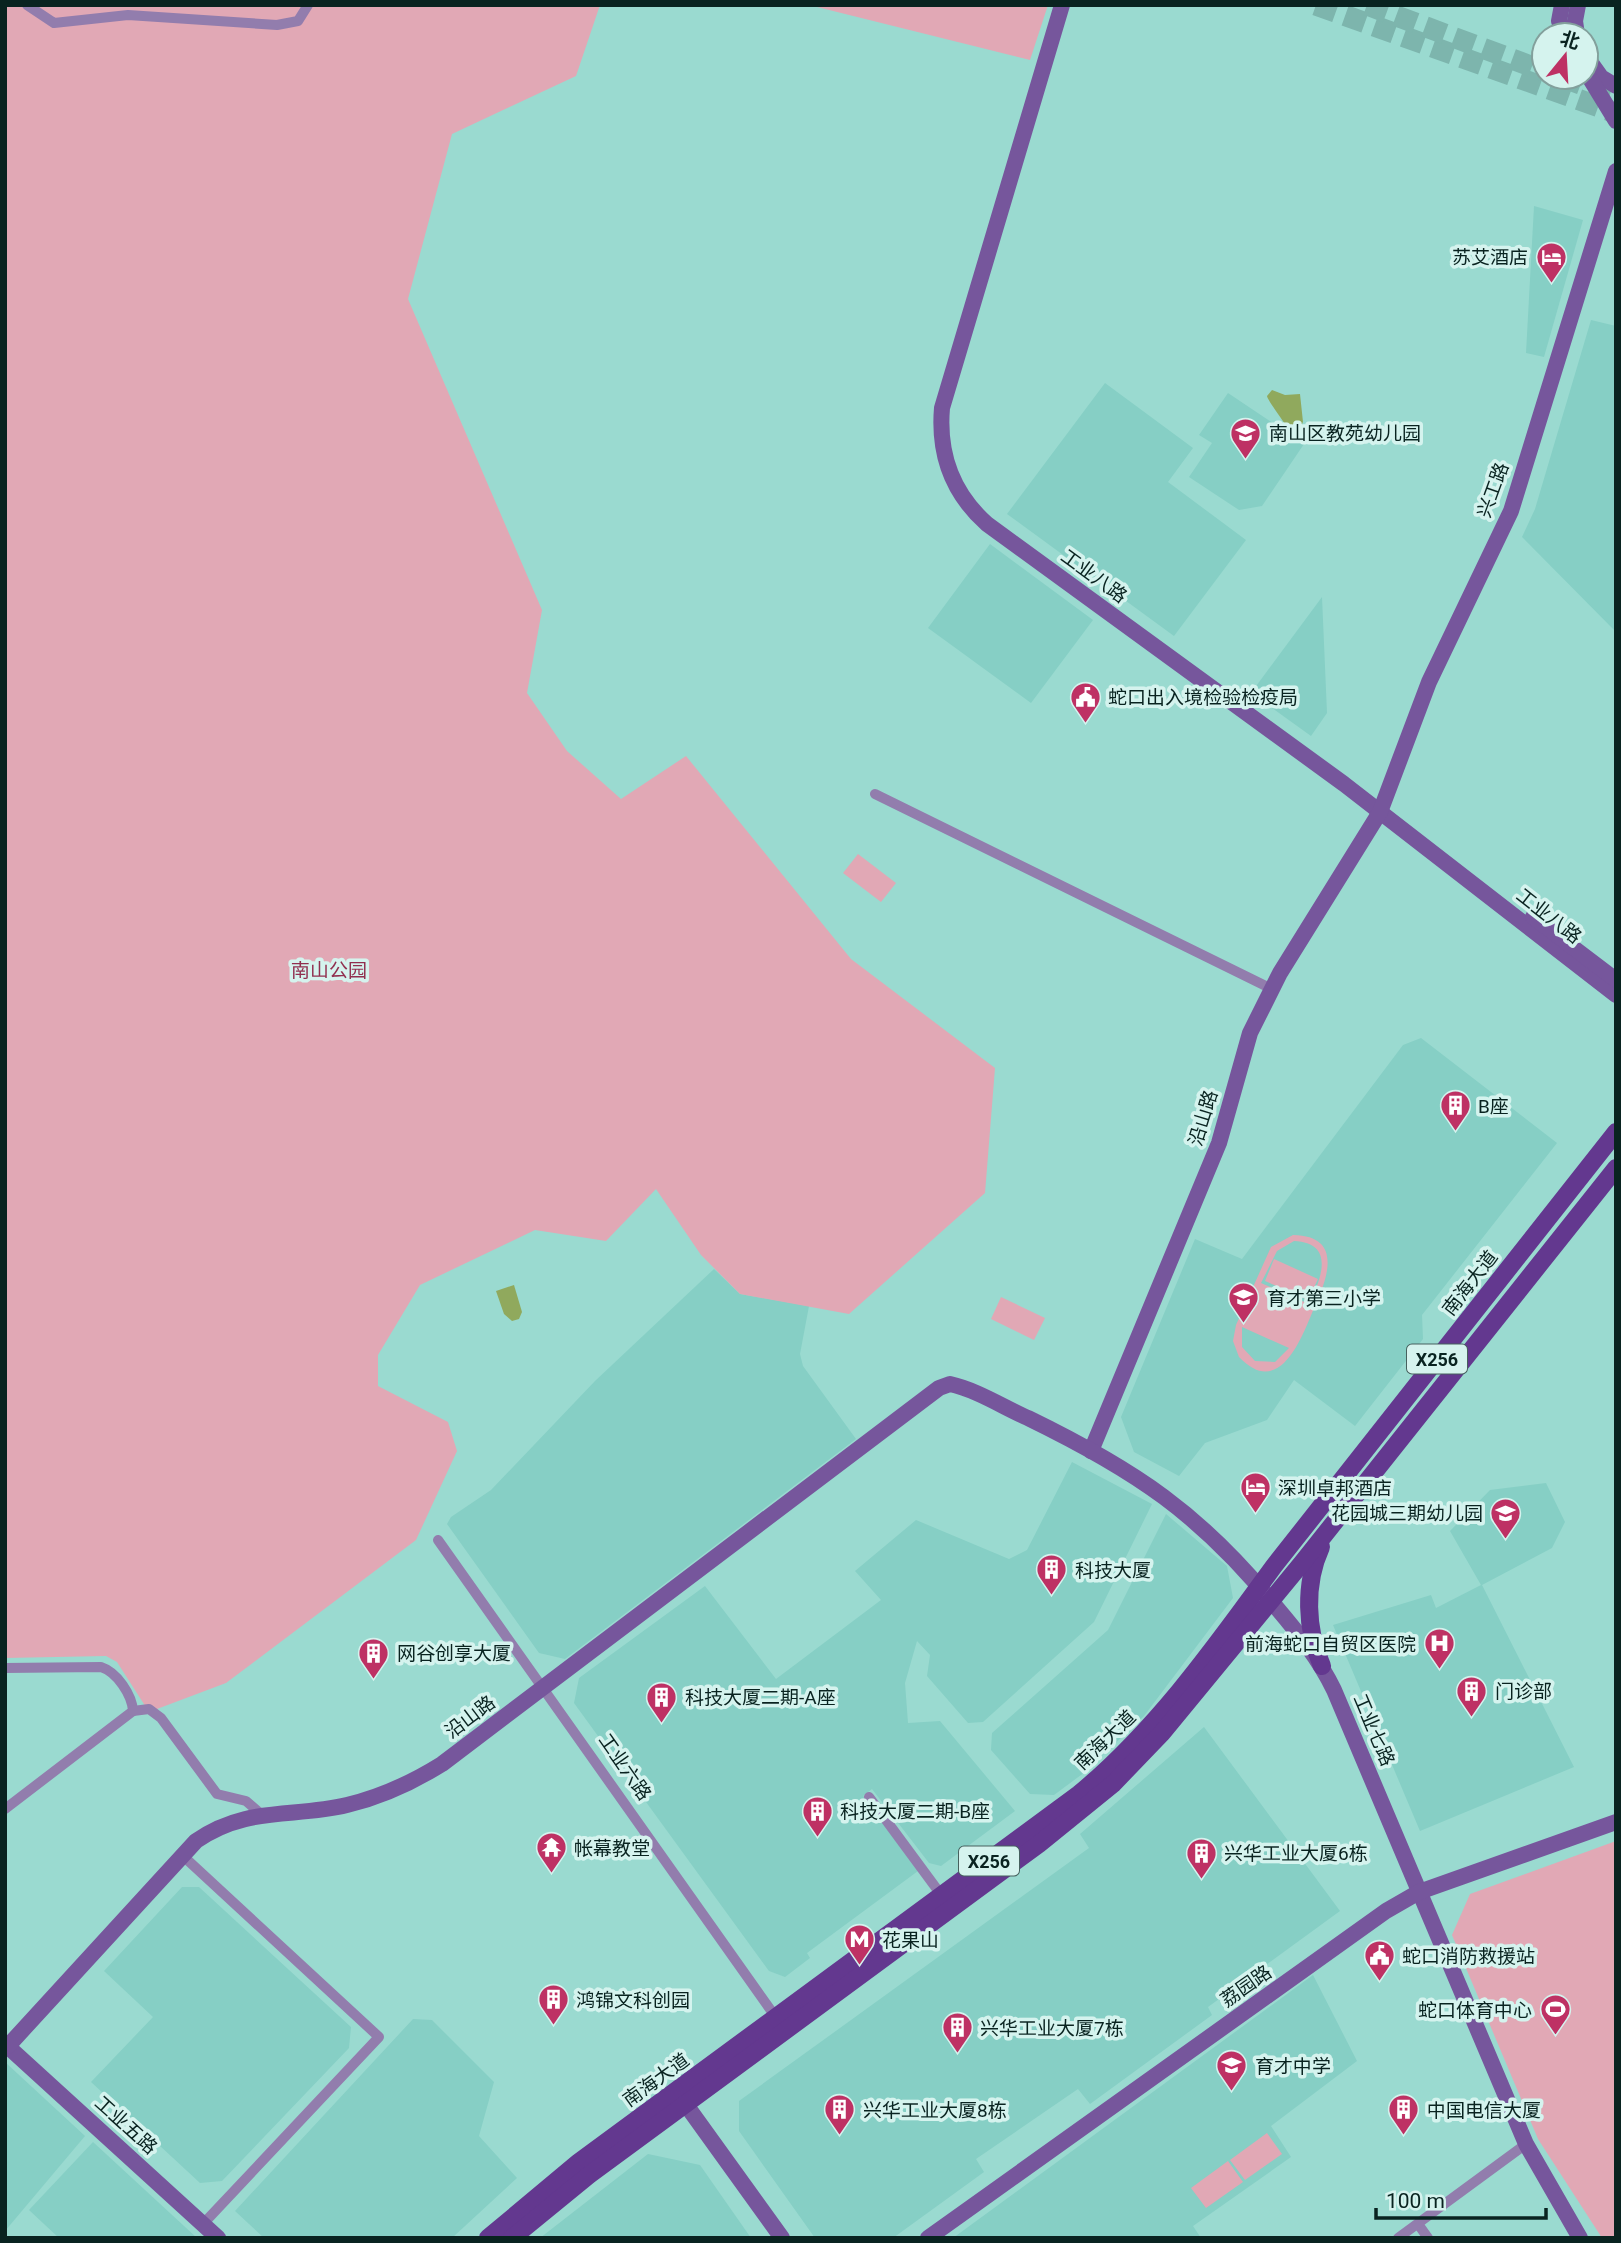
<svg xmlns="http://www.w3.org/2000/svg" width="1621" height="2243" viewBox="0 0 1621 2243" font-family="Roboto,'Noto Sans SC',sans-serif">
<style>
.built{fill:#86cfc5}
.green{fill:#e1a8b5;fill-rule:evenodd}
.water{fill:#90a95d}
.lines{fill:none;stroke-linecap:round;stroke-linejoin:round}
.highway-tunnel{stroke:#7db5ad;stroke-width:21;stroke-dasharray:21 10;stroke-linecap:butt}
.street{stroke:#927dad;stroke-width:10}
.secondary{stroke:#76569c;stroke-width:16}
.primary{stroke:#63388f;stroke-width:18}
.labels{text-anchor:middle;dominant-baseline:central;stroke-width:7;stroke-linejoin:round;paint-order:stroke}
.shield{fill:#d5f3ee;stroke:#46615e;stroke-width:2}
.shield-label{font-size:18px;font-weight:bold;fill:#092320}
.poi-label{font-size:19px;fill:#092320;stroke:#d5f3ee;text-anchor:start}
.street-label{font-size:19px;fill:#092320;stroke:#d5f3ee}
.park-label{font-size:19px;fill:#912f4f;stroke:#d5f3ee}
</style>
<rect width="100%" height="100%" fill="#9adad0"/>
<g class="built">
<path d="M1534,206L1583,220L1544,357L1526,353Z"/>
<path d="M1591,320L1616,326V632L1522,537L1535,509Z"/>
<path d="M1105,383L1193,448L1168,482L1246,540L1174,636L1007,514Z"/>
<path d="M1228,393L1304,444L1262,506L1239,510L1189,477L1212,443L1199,435Z"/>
<path d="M990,544L1093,620L1031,703L928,628Z"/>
<path d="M1322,597L1327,713L1311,736L1251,693Z"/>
<path d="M1421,1038L1557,1143L1422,1315L1423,1339L1355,1426L1294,1380L1267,1420L1205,1443L1179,1476L1134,1452L1121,1417L1195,1239L1242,1259L1403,1045Z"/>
<path d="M714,1269L740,1294L809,1306L800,1354L803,1366L856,1439L565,1659L539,1653L447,1524L451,1517L491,1490L595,1381Z"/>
<path d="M1072,1462L1152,1504L1094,1622L983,1722L968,1723L927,1676L930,1655L917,1641L905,1683L908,1723L940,1721L1015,1811L941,1866L929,1863L872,1789L863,1796L918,1871L807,1953L810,1958L785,1977L769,1971L574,1703L579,1678L705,1586L776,1679L881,1600L855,1571L916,1520L1009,1559L1027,1550Z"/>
<path d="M1546,1483L1565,1522L1552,1548L1482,1585L1574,1767L1420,1831L1333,1625L1431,1595L1436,1608L1481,1585L1450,1531L1490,1490Z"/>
<path d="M1166,1514L1227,1566L1233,1598L1144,1716L1085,1772L1054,1795L1030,1794L991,1750L992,1733L1108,1630Z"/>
<path d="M1204,1727L1340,1911L1208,2007L1212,2015L1090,2104L1078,2089L976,2159L984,2172L893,2238H815L739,2131V2101L1089,1848L1080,1834Z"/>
<path d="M182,1887H199L351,2027L349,2048L222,2181L200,2183L91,2082L153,2017L104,1971Z"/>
<path d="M1313,1975L1357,2061L1271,2126L1291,2157L1193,2226L1201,2238H953Z"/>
<path d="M413,2019L432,2020L494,2082L479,2136L517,2178L452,2238H264L235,2211Z"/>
<path d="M5,2062L85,2136L5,2231Z"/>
<path d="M93,2142L197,2238H59L29,2210Z"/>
<path d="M648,2154L700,2165L751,2238H540Z"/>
</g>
<g class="green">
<path d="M5,5H600L576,76L452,134L408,299L542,610L527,693L567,751L621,799L686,756L851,959L995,1068L985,1193L849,1314L740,1294L701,1255L656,1189L606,1241L535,1230L420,1285L378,1355V1386L448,1422L457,1451L416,1540L226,1683L149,1712L117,1662L106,1656L5,1658Z"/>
<path d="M809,5H1048L1030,60Z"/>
<path d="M858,854L896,883L881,902L843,873Z"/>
<path d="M1293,1235C1347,1236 1325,1284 1312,1313C1300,1342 1278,1398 1239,1357L1233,1341L1236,1325L1271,1247ZM1294,1241C1337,1243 1320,1281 1309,1304L1261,1283L1277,1251ZM1242,1327L1289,1348L1275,1362L1255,1361L1242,1347Z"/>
<path d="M1274,1259L1318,1279L1308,1300L1265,1281Z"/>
<path d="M1001,1297L1045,1318L1034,1340L991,1319Z"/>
<path d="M1616,1841V2238H1602L1538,2139L1452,1935L1470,1894Z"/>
<path d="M1267,2133L1282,2154L1245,2180L1230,2160Z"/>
<path d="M1228,2161L1243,2182L1206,2208L1191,2188Z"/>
</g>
<g class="water">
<path d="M1272,390L1285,395L1300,394L1303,422L1300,428L1289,429C1285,424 1267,399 1267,396Z"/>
<path d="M514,1285L522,1312L519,1319L512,1321L504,1314L496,1291Z"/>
</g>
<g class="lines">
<g class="highway-tunnel">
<path d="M1316,5L1616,113"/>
<path d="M1367,5L1544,71"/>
<path d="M1561,77L1610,95"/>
</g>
<g class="street">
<path d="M27,5L54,23L128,15L277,25L298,21L308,5"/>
<path d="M875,794L1272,989"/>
<path d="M438,1540L777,2019"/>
<path d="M5,1668L101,1667C117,1672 132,1695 133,1711L5,1809"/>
<path d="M133,1711L149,1709L161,1718L217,1794L246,1801L261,1814"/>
<path d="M869,1797L942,1896"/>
<path d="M182,1855L379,2037L203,2224"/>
<path d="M1418,2224L1428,2238"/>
<path d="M1398,2238L1526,2144"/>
</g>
<g class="secondary">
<path d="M1062,5L942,408C938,455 952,493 987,524L1344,784L1616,995"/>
<path d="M1562,5L1559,21L1565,35"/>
<path d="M1577,35L1575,21L1578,5"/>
<path d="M1586,56L1601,77L1616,86"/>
<path d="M1586,72L1616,121"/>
<path d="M1533,917L1616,980"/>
<path d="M1091,1451L1219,1143L1250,1033L1280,973L1380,812L1429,682L1511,511L1616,171"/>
<path d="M5,2044L218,2238"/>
<path d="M8,2046L196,1841C246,1806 293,1818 347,1805C381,1797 413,1782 442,1764L939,1388L950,1384C977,1390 1003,1407 1028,1418C1135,1470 1201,1514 1276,1607C1298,1633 1319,1659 1334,1690L1526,2144L1580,2238"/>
<path d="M679,2095L782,2238"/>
<path d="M928,2238L1386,1911L1419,1892L1616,1822"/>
</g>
<g class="primary">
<path d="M1321,1547C1304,1584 1306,1630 1322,1666"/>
<path d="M488,2238L579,2162L1079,1794C1157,1729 1215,1647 1274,1566L1616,1132"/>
<path d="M512,2238L589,2175L1039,1844L1113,1784L1162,1733L1302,1563L1616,1168"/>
</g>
</g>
<defs>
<symbol id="hotel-pin" viewBox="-11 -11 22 30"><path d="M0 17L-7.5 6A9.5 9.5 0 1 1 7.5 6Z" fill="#be3164" stroke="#d5f3ee"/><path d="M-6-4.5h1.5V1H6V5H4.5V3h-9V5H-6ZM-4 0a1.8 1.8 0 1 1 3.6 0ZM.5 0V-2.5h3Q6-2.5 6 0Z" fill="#fff"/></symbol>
<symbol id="school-pin" viewBox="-11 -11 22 30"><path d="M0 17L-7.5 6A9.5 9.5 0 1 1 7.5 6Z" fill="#be3164" stroke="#d5f3ee"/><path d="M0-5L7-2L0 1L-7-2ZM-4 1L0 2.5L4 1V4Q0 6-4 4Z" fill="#fff"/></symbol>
<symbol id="civic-pin" viewBox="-11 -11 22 30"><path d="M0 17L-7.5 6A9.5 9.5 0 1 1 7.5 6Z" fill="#be3164" stroke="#d5f3ee"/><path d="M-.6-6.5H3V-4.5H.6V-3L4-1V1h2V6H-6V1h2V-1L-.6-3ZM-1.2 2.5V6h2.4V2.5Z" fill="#fff"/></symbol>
<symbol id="building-pin" viewBox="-11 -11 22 30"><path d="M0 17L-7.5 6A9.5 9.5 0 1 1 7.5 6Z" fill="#be3164" stroke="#d5f3ee"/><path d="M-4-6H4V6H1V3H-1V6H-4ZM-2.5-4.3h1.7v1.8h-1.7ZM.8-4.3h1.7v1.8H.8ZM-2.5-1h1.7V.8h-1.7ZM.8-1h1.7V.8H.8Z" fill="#fff"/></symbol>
<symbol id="hospital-pin" viewBox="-11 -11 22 30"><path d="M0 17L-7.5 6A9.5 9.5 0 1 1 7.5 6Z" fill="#be3164" stroke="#d5f3ee"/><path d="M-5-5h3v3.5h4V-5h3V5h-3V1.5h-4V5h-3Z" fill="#fff"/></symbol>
<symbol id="temple-pin" viewBox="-11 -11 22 30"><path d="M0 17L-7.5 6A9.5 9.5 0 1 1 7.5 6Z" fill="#be3164" stroke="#d5f3ee"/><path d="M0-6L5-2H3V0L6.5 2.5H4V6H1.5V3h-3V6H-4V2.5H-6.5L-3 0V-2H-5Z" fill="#fff"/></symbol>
<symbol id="metro-pin" viewBox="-11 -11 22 30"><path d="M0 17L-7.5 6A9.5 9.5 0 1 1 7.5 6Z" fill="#be3164" stroke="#d5f3ee"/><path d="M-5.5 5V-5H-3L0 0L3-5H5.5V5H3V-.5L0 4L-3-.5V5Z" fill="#fff"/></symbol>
<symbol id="stadium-pin" viewBox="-11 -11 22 30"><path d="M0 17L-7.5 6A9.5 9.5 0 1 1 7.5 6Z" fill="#be3164" stroke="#d5f3ee"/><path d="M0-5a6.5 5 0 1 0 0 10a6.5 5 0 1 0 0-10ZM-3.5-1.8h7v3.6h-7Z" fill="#fff"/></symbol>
</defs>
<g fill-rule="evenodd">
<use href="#hotel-pin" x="1534" y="240" width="35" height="47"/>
<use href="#school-pin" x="1228" y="416" width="35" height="47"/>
<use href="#civic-pin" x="1068" y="680" width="35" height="47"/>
<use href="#building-pin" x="1438" y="1088" width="35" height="47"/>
<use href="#school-pin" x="1226" y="1280" width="35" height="47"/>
<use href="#hotel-pin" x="1238" y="1470" width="35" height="47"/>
<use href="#school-pin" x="1488" y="1496" width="35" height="47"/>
<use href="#building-pin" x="1034" y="1552" width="35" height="47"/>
<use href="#hospital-pin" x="1422" y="1626" width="35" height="47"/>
<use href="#building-pin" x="356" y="1636" width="35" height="47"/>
<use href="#building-pin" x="1454" y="1674" width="35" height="47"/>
<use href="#building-pin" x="644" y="1680" width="35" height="47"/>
<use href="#building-pin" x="800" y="1794" width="35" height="47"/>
<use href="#temple-pin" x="534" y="1830" width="35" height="47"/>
<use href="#building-pin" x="1184" y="1836" width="35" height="47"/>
<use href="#metro-pin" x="842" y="1922" width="35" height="47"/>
<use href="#civic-pin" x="1362" y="1938" width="35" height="47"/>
<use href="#building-pin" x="536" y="1982" width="35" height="47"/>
<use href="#stadium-pin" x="1538" y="1992" width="35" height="47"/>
<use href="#building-pin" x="940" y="2010" width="35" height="47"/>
<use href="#school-pin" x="1214" y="2048" width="35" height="47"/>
<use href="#building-pin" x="822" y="2092" width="35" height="47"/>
<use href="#building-pin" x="1386" y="2092" width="35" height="47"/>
</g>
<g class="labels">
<g class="shield">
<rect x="1407" y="1344.5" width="60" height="29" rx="5"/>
<rect x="959" y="1846.5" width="60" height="29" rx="5"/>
</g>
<g class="shield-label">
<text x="1437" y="1359">X256</text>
<text x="989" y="1861">X256</text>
</g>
<g class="poi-label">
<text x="1528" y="257" text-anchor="end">苏艾酒店</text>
<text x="1269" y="433">南山区教苑幼儿园</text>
<text x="1108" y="697">蛇口出入境检验检疫局</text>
<text x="1478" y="1106">B座</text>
<text x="1267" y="1298">育才第三小学</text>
<text x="1278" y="1488">深圳卓邦酒店</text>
<text x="1483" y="1513" text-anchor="end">花园城三期幼儿园</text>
<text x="1075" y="1570">科技大厦</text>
<text x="1416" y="1644" text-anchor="end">前海蛇口自贸区医院</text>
<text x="397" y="1653">网谷创享大厦</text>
<text x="1495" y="1691">门诊部</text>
<text x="685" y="1697">科技大厦二期-A座</text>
<text x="840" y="1811">科技大厦二期-B座</text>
<text x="574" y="1848">帐幕教堂</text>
<text x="1224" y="1853">兴华工业大厦6栋</text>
<text x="882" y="1940">花果山</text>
<text x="1402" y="1956">蛇口消防救援站</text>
<text x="576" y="2000">鸿锦文科创园</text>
<text x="1532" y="2010" text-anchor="end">蛇口体育中心</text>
<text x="980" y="2028">兴华工业大厦7栋</text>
<text x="1255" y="2066">育才中学</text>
<text x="863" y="2110">兴华工业大厦8栋</text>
<text x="1427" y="2110">中国电信大厦</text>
</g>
<g class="street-label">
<text transform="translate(1493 490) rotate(-70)">兴工路</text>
<text transform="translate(1094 576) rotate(36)">工业八路</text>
<text transform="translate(1549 916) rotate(38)">工业八路</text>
<text transform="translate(1203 1118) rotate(-73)">沿山路</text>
<text transform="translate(1470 1283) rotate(-52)">南海大道</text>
<text transform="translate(470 1717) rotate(-37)">沿山路</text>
<text transform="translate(1374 1730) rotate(67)">工业七路</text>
<text transform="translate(1105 1740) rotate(-44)">南海大道</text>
<text transform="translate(625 1767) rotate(55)">工业六路</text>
<text transform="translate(1246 1986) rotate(-35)">荔园路</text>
<text transform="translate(656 2080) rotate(-36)">南海大道</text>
<text transform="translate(126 2125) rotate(42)">工业五路</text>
</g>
<g class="park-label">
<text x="329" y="970">南山公园</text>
</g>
</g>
<rect width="1621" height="2243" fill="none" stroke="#092320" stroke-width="14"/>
<g transform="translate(1565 56) rotate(18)"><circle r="33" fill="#d5f3ee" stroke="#83a09c" stroke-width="2"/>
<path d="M0-5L12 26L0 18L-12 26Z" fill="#be3164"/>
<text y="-10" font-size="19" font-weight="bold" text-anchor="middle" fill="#092320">北</text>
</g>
<path d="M1376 2208v10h170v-10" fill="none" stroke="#092320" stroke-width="3.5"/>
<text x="1386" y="2208" font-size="21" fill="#092320" stroke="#d5f3ee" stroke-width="5" paint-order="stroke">100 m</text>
</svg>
